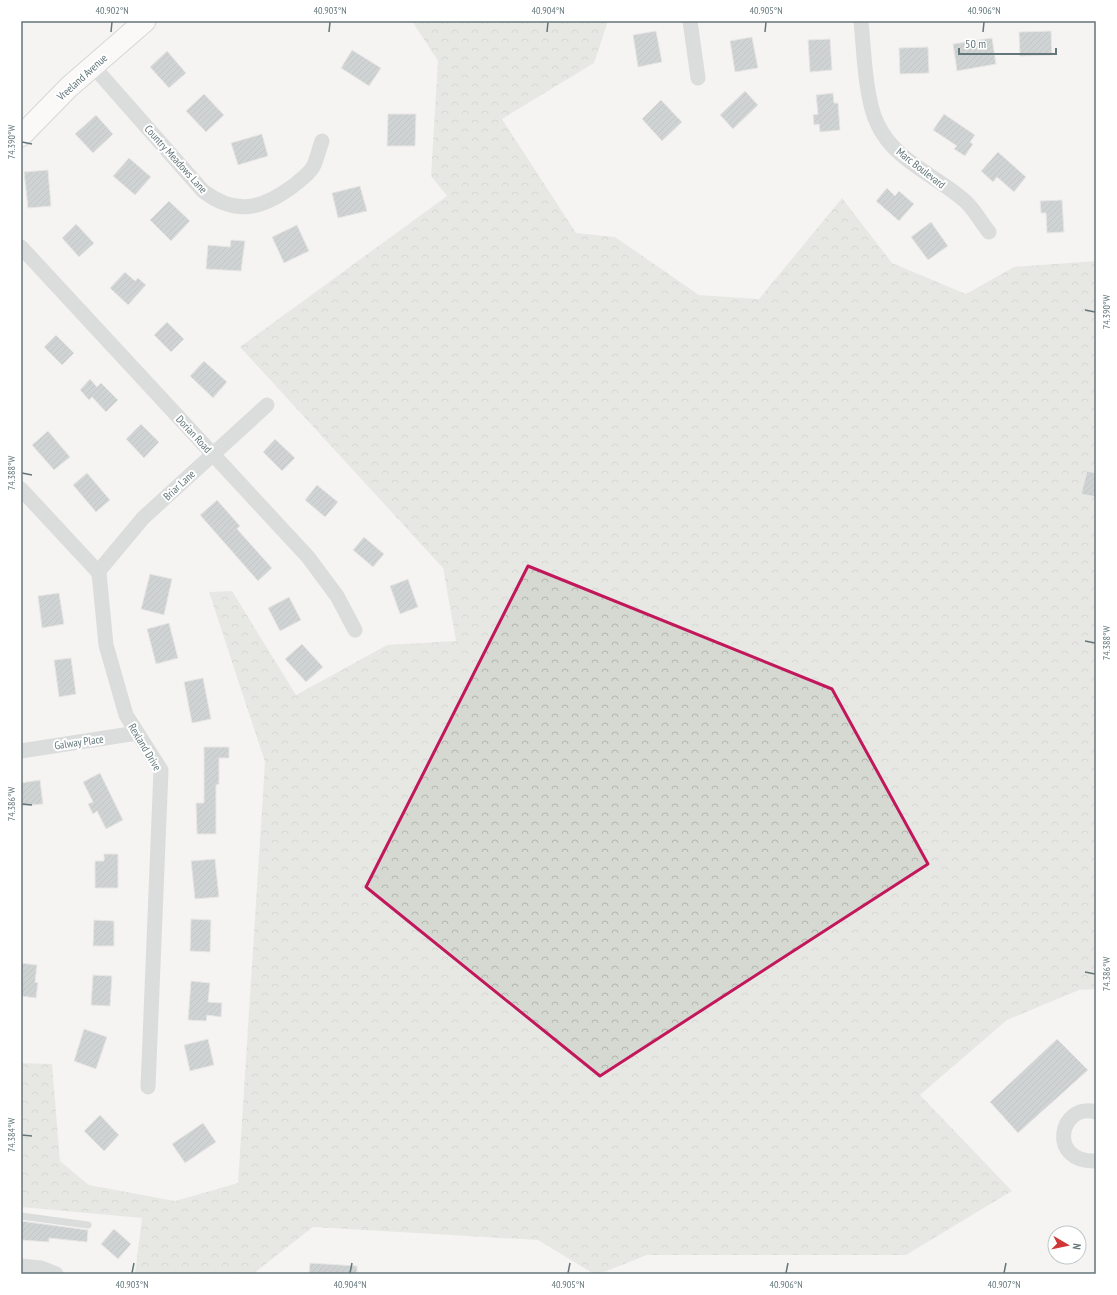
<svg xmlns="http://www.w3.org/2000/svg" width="1117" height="1295" viewBox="0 0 1117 1295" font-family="'PT Sans Narrow',sans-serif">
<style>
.forest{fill:url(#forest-crowns)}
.building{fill:url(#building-hatch);stroke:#d6d6d5}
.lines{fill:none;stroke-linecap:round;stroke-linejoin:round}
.secondary-casing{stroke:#acb4b6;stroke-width:23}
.lane{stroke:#bac0c1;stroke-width:7}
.street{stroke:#bac0c1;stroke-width:15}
.secondary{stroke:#fff;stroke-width:21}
.marked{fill:none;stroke:#c2185b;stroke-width:3;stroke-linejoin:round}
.ticks{fill:none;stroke:#63767a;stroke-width:1.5}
.labels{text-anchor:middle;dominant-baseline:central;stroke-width:4;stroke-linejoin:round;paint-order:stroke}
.street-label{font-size:11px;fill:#63767a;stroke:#fff}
.neatline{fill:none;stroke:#63767a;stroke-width:1.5}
.ticks-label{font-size:10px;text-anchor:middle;fill:#63767a}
</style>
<defs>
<pattern id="forest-crowns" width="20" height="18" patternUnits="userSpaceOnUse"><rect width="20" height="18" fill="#d6d9d2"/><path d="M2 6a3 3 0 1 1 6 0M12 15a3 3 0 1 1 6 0" fill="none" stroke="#b1b5af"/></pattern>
<pattern id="building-hatch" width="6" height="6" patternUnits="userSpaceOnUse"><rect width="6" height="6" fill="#a2acae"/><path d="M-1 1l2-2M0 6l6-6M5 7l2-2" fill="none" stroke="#889193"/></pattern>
</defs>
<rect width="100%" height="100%" fill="#f5f4f2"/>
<path class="forest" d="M412,21H608L594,63L502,119L576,233L615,237L699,295L759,299L842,198L892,263L966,294L1014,267L1096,261V989L1079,990L1007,1020L920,1095L1012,1191L906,1255H647L599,1274H594L538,1240L313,1227L253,1274H135L142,1218L21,1207V1063L52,1064L60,1161L89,1185L175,1201L238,1183L265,762L209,592L232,591L296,695L387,645L456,641L443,568L240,347L447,196L431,176L438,61Z"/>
<g class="building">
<path d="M656,31L662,62L638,67L633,35Z"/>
<path d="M1051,31L1052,55L1020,56L1019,32Z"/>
<path d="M752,37L758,68L735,72L730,41Z"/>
<path d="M992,38L996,64L957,71L953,44Z"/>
<path d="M830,39L832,70L810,72L808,40Z"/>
<path d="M928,47L929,73L900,74L899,48Z"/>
<path d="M352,50L381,68L369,86L341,68Z"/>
<path d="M167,51L186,73L169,88L150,67Z"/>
<path d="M745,91L758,105L733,129L720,115Z"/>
<path d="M833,93L834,103H838L840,130L820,132L819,124L814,125L813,115L818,114L816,95Z"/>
<path d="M204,94L224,115L206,132L186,111Z"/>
<path d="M661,100L682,122L662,141L642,119Z"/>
<path d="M388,114H416L415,146H387Z"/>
<path d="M944,114L975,135L970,142L973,144L965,156L954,149L957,146L933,130Z"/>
<path d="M96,115L113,134L93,153L75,134Z"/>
<path d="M262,134L268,156L238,165L231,143Z"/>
<path d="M998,152L1026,177L1014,192L997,177L993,182L981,171Z"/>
<path d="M129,158L151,177L135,195L113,176Z"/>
<path d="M48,170L51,206L28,208L24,172Z"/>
<path d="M360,186L367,211L338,218L332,193Z"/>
<path d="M887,188L895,196L899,191L914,204L899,221L876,201Z"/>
<path d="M1062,200L1064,232L1047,233L1046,213H1041L1040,201Z"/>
<path d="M169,201L190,221L171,241L150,220Z"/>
<path d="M931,222L948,246L928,260L911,237Z"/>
<path d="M76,224L94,243L79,257L62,238Z"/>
<path d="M297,225L309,251L284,263L272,237Z"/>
<path d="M231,240L245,241L241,271L206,269L208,245L230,247Z"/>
<path d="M125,272L135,281L138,278L146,285L128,305L110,288Z"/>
<path d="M167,322L184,339L171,352L154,335Z"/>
<path d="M56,335L74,353L62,365L44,347Z"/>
<path d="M204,361L227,382L213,398L190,376Z"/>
<path d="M90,379L97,387L101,383L118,400L106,412L92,397L89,400L80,390Z"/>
<path d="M141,424L159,442L144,458L126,439Z"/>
<path d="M48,431L70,457L54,470L32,445Z"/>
<path d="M275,439L295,458L282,471L263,452Z"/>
<path d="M1087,471L1096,473V497L1081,494Z"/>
<path d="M87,473L110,500L96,512L73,485Z"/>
<path d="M317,485L338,502L325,517L305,500Z"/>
<path d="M217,500L240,526L237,529L272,568L258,581L200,515Z"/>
<path d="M364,537L384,554L373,567L353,550Z"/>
<path d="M150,574L172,579L164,615L141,609Z"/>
<path d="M408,579L418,607L400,614L390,586Z"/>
<path d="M59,593L64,624L42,628L38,596Z"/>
<path d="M289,597L301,620L280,631L268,608Z"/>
<path d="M169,623L178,658L156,664L147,629Z"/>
<path d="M302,644L323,667L306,682L285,659Z"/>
<path d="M71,658L76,694L59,697L54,660Z"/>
<path d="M203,678L211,719L192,723L184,682Z"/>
<path d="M204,747H229V758H219V784L216,785V834H197L196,803H204Z"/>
<path d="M100,773L123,820L106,829L97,811L93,814L88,804L93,802L83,782Z"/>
<path d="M40,780L43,804L21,806V783Z"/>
<path d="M104,854H118V888H95V861H104Z"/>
<path d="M215,859L219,897L195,899L191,861Z"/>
<path d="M191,919L211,920L210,952L190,951Z"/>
<path d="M94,920L114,921V946H93Z"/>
<path d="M21,963L37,965L35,982L38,983L36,998L21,996Z"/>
<path d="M93,975L112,976L110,1006L91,1005Z"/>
<path d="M191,981L210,983L208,1002L222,1003L221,1017L207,1015L206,1021L188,1020Z"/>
<path d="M84,1029L107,1037L96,1069L74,1061Z"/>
<path d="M208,1039L214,1065L190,1071L184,1045Z"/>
<path d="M1057,1039L1088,1070L1018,1133L990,1102Z"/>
<path d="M100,1115L119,1135L104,1151L84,1131Z"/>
<path d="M203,1123L216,1142L185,1163L172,1144Z"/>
<path d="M21,1221L88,1230L87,1242L49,1238V1242L21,1240Z"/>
<path d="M114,1229L131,1244L118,1259L101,1244Z"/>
<path d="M310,1263L357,1266V1274H309Z"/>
</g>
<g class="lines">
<defs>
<path id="secondary" d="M21,136L69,87L145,21"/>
</defs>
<use href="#secondary" class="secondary-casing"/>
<path class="lane" d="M21,1216L88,1225"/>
<g class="street">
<path d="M690,21L698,78"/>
<path d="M861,21C864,51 865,97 877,123C894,161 936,175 965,201C974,209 981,222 989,232"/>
<path d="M93,66L203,191C236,216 262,209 293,186C299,181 309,174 313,167C317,159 319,149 322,141"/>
<path d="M21,247L308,557L337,596L355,630"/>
<path d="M21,489L99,573L106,645L126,715L161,770L148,1087"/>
<path d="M98,572L143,518L267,405"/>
<path d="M21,751L137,733"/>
<path d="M1096,1112C1059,1102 1047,1163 1096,1161"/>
<path d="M21,1266L41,1268L56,1274"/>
</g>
<use href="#secondary" class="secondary"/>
</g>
<path d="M0 0H1117V1295H0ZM528,566L832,689L928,864L600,1076L366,887Z" fill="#f5f4f2" fill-opacity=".55" fill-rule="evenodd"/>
<path class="marked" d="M528,566L832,689L928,864L600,1076L366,887Z"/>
<path class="ticks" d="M111,32L112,22M329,32L330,22M547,32L548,22M765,32L766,22M983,32L984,22M22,142L32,144M1085,310L1095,312M22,473L32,475M1085,641L1095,643M22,804L32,805M1085,972L1095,974M22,1135L32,1136M132,1273L134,1263M350,1273L352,1263M568,1273L570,1263M786,1273L788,1263M1004,1273L1006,1263"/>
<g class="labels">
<g class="street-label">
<text transform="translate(82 77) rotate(-42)">Vreeland Avenue</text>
<text transform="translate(176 159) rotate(48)">Country Meadows Lane</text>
<text transform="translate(921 168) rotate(38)">Marc Boulevard</text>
<text transform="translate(194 434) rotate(47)">Dorian Road</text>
<text transform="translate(179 485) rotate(-43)">Briar Lane</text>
<text transform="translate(79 742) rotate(-8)">Galway Place</text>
<text transform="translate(145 747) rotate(59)">Rexland Drive</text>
</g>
</g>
<rect width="1117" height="1295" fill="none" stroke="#ffffff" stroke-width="44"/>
<g transform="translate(1067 1245) rotate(99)"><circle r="19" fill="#ffffff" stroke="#c1c8ca"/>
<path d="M0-3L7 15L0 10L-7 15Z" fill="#d13637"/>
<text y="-6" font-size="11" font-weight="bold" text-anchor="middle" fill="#63767a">N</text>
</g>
<path d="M959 48v6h97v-6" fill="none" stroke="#63767a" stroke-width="2"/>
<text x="965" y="48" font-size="12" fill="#63767a" stroke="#ffffff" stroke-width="3" paint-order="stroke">50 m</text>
<rect x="22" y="22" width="1073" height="1251" class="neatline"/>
<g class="ticks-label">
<text x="112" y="14">40.902°N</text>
<text x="330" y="14">40.903°N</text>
<text x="548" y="14">40.904°N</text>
<text x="766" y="14">40.905°N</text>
<text x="984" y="14">40.906°N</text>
<text transform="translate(11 142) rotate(-90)" y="4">74.390°W</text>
<text transform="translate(1106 312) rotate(-90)" y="4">74.390°W</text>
<text transform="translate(11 473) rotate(-90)" y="4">74.388°W</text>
<text transform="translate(1106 643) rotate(-90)" y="4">74.388°W</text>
<text transform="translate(11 804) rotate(-90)" y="4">74.386°W</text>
<text transform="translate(1106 974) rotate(-90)" y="4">74.386°W</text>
<text transform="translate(11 1135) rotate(-90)" y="4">74.384°W</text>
<text x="132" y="1288">40.903°N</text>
<text x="350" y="1288">40.904°N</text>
<text x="568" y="1288">40.905°N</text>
<text x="786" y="1288">40.906°N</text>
<text x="1004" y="1288">40.907°N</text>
</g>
</svg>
